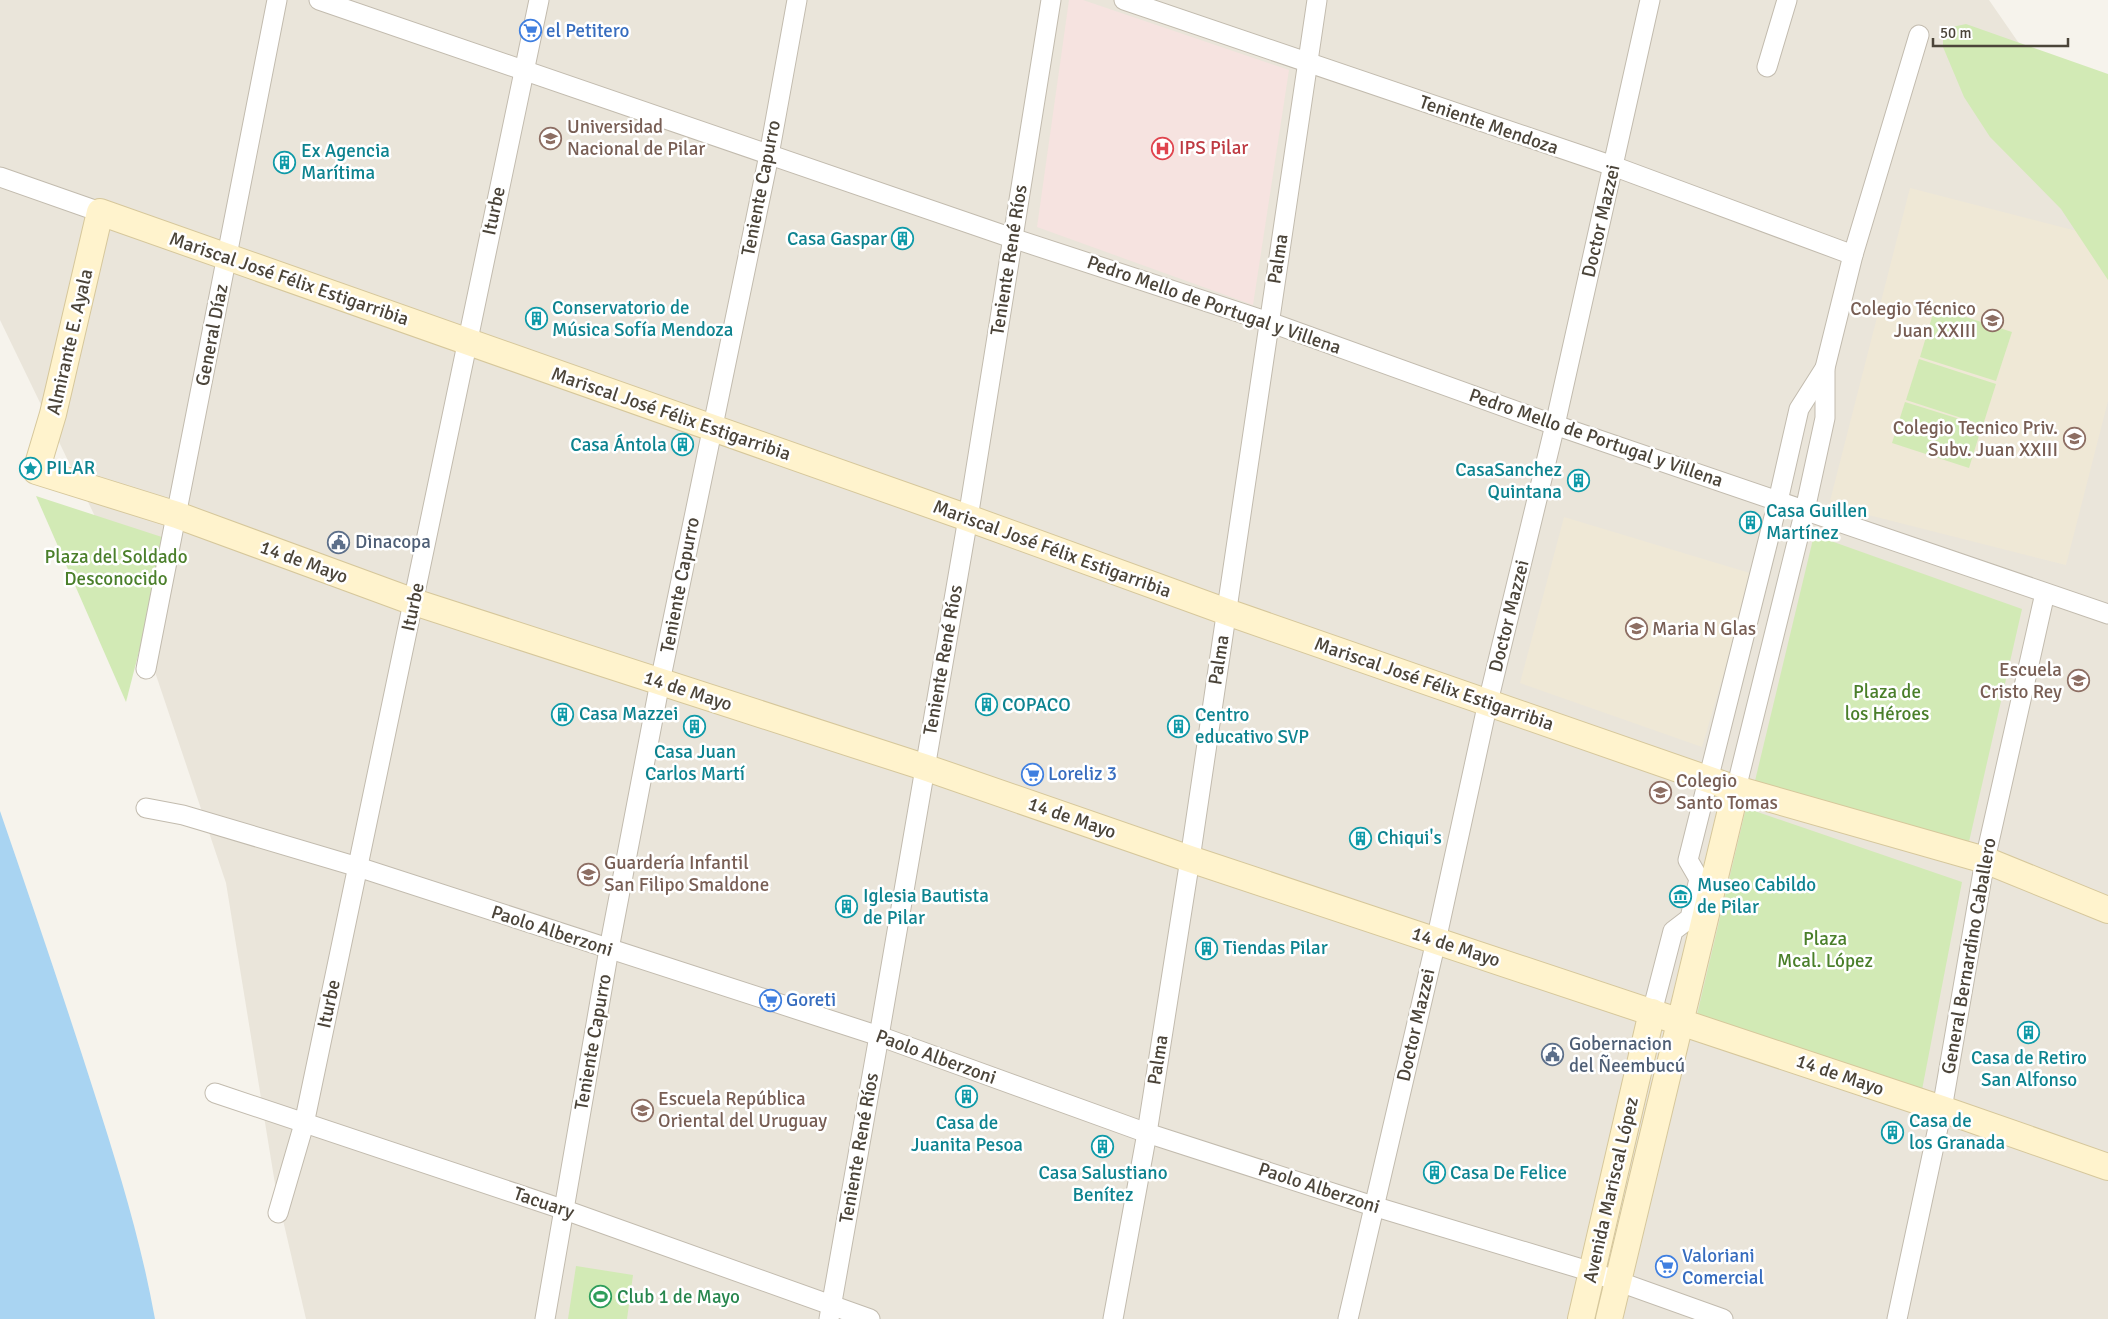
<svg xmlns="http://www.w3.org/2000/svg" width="2108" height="1319" viewBox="0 0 2108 1319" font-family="Signika,sans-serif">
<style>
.residential{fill:#eae5da}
.education{fill:#efe8d6}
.medical{fill:#f6e3e0}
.green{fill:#d2eab5}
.water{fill:#a9d4f2}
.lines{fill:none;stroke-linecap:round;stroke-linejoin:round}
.street-casing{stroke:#c2bbae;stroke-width:21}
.secondary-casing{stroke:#d6c79b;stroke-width:28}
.street{stroke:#fff;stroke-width:19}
.secondary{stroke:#fff3cd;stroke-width:26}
.labels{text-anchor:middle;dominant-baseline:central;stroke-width:5;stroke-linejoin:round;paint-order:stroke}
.shop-label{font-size:19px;fill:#366cbe;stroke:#fff;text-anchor:start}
.street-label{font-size:19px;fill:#4b4439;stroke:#fff}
.education-label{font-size:19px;fill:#785e54;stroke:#fff;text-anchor:start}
.health-label{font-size:19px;fill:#be3a42;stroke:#fff;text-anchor:start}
.culture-label{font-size:19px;fill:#0d838f;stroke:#fff;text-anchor:start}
.service-label{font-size:19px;fill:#4e5e75;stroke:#fff;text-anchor:start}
.park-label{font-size:19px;fill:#4a7f2a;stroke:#fff}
.leisure-label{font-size:19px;fill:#27864d;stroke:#fff;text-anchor:start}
</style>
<rect width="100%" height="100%" fill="#f6f3ec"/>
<path class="residential" d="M0,0H1989L2108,172V1319H306L276,1190L226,883L120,568L0,320Z"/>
<g class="education">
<path d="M1910,188L2108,239V401L2066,565L1829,505Z"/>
<path d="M1564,517L1753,574L1702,747L1520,683Z"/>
</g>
<path class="medical" d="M1069,0H1083L1289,70L1253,305L1037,227Z"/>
<g class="green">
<path d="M1966,24L2108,74V280L2061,209L1990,137L1964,97L1943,47V29Z"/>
<path d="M1935,307L2012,332L1996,381L1920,357Z"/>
<path d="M1919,359L1996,384L1983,425L1906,400Z"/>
<path d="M1905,402L1982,426L1969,468L1892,443Z"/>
<path d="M36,496L168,539L126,702Z"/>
<path d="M1814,535L2022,609L1966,855L1754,785Z"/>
<path d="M1746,808L1962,882L1921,1095L1695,1023Z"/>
<path d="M576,1266L633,1275L627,1319H568Z"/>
</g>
<path class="water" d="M0,811C32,904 64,998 94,1092C118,1167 141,1241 155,1319H0Z"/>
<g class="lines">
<defs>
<g id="street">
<path d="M319,0L1012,238L1269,322L1555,425L2108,614"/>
<path d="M1124,0L1613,166L1853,255"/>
<path d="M1767,67L1787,0"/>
<path d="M0,177L100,212"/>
<path d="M146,669L277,0"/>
<path d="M1736,789L1805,510L1825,418V368L1853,255L1919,35"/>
<path d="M146,808L183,815L358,867L879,1036L1147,1133L1373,1206L1592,1272L1723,1319"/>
<path d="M1652,1012L1673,931L1690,918L1699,879L1688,860L1778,501L1799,409L1825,368"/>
<path d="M215,1093L565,1210L870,1319"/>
<path d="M278,1213L304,1124L539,0"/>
<path d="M545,1319L609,949L660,682L769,155L797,0"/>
<path d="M829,1319L879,1036L968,518L1051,0"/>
<path d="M1113,1319L1147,1133L1190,859L1317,0"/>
<path d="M1348,1319L1436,941L1488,702L1555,425L1650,0"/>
<path d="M1897,1319L1942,1109L1985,860L2045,593"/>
</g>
<g id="secondary">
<path d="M2108,910L1985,860L1736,789L1227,612L968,518L100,212L53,414L36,471L177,515L414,602L924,767L1190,859L1942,1109L2108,1167"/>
<path d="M1581,1319L1652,1012"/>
<path d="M1609,1319L1736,789"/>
</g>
</defs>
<use href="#street" class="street-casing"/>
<use href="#secondary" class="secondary-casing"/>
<use href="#street" class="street"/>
<use href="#secondary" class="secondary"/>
</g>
<defs>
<symbol id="supermarket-ring" viewBox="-11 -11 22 22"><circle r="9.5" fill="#fff" stroke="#3f7fe0" stroke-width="1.5"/><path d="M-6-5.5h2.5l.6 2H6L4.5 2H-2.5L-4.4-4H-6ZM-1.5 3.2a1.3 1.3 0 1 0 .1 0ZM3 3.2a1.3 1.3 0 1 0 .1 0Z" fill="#3f7fe0"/></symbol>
<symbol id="university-ring" viewBox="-11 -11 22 22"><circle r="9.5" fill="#fff" stroke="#8d6e63" stroke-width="1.5"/><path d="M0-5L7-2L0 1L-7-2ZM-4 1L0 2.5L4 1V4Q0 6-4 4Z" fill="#8d6e63"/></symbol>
<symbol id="hospital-ring" viewBox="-11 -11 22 22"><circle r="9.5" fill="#fff" stroke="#e0444e" stroke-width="1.5"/><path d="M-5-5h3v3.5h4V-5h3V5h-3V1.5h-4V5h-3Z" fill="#e0444e"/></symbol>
<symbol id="building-ring" viewBox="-11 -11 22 22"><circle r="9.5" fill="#fff" stroke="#0f9aa8" stroke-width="1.5"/><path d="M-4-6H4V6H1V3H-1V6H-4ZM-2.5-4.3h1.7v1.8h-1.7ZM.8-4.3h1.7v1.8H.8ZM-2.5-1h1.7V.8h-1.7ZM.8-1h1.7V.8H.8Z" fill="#0f9aa8"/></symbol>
<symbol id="school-ring" viewBox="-11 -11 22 22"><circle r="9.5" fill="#fff" stroke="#8d6e63" stroke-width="1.5"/><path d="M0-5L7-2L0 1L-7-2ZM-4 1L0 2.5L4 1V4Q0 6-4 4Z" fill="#8d6e63"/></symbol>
<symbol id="sight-ring" viewBox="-11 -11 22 22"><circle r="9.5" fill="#fff" stroke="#0f9aa8" stroke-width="1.5"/><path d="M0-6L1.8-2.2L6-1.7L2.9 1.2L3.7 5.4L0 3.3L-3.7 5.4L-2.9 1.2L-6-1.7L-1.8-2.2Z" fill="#0f9aa8"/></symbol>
<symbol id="civic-ring" viewBox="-11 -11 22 22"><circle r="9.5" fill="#fff" stroke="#5c6f8a" stroke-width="1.5"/><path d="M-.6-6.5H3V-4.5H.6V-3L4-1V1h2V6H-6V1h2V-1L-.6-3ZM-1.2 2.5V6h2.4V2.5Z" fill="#5c6f8a"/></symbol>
<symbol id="museum-ring" viewBox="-11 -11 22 22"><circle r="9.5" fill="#fff" stroke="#0f9aa8" stroke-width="1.5"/><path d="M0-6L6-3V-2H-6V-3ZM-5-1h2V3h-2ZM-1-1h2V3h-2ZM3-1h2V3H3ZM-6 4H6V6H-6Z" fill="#0f9aa8"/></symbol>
<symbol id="stadium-ring" viewBox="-11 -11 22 22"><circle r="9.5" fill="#fff" stroke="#2e9e5b" stroke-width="1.5"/><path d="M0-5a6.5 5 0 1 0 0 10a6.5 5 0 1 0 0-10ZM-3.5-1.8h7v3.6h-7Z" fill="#2e9e5b"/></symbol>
</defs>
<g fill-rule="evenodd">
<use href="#supermarket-ring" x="518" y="18" width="25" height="25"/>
<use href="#university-ring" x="538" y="126" width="25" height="25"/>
<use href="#hospital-ring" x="1150" y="136" width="25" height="25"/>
<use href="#building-ring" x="272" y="150" width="25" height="25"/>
<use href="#building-ring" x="890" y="226" width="25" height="25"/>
<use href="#building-ring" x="524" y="306" width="25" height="25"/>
<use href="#school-ring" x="1980" y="308" width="25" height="25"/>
<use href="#school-ring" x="2062" y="426" width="25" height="25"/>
<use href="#building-ring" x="670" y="432" width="25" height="25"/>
<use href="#sight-ring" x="18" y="456" width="25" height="25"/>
<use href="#building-ring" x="1566" y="468" width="25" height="25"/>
<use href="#building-ring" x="1738" y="510" width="25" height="25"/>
<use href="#civic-ring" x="326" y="530" width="25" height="25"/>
<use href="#school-ring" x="1624" y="616" width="25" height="25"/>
<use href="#school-ring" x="2066" y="668" width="25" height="25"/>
<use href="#building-ring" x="974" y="692" width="25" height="25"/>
<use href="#building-ring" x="550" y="702" width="25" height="25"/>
<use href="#building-ring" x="682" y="714" width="25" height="25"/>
<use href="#building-ring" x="1166" y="714" width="25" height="25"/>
<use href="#supermarket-ring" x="1020" y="762" width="25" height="25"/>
<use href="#school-ring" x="1648" y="780" width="25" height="25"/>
<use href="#building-ring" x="1348" y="826" width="25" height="25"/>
<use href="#school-ring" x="576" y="862" width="25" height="25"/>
<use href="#museum-ring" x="1668" y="884" width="25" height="25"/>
<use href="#building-ring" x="834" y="894" width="25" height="25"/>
<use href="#building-ring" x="1194" y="936" width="25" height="25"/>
<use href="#supermarket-ring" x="758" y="988" width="25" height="25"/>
<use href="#building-ring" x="2016" y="1020" width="25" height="25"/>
<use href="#civic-ring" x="1540" y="1042" width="25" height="25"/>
<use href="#building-ring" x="954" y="1084" width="25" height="25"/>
<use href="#school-ring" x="630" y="1098" width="25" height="25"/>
<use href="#building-ring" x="1880" y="1120" width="25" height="25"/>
<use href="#building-ring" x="1090" y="1134" width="25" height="25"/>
<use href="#building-ring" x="1422" y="1160" width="25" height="25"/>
<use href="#supermarket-ring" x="1654" y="1254" width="25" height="25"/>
<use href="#stadium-ring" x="588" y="1284" width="25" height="25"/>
</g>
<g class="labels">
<g class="shop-label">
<text x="546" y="31">el Petitero</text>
<text x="1048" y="774">Loreliz 3</text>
<text x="786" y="1000">Goreti</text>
<text x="1682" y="1256">Valoriani<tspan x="1682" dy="22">Comercial</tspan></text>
</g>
<g class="street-label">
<text transform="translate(1489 125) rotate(19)">Teniente Mendoza</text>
<text transform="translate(761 188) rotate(-79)">Teniente Capurro</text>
<text transform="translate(494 211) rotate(-78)">Iturbe</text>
<text transform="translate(1601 221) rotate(-77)">Doctor Mazzei</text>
<text transform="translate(1278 259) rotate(-81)">Palma</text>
<text transform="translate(1009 260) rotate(-81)">Teniente René Ríos</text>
<text transform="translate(289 279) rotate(19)">Mariscal José Félix Estigarribia</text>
<text transform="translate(1214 305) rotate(19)">Pedro Mello de Portugal y Villena</text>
<text transform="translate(212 335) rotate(-79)">General Díaz</text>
<text transform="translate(70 342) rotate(-77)">Almirante E. Ayala</text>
<text transform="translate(671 414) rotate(19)">Mariscal José Félix Estigarribia</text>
<text transform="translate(1596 438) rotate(19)">Pedro Mello de Portugal y Villena</text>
<text transform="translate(1052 549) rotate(20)">Mariscal José Félix Estigarribia</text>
<text transform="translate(304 562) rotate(20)">14 de Mayo</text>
<text transform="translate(680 585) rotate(-79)">Teniente Capurro</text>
<text transform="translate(413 607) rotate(-78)">Iturbe</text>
<text transform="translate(1509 616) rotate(-76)">Doctor Mazzei</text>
<text transform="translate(943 660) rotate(-80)">Teniente René Ríos</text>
<text transform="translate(1219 660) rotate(-81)">Palma</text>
<text transform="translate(1434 684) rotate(19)">Mariscal José Félix Estigarribia</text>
<text transform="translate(688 691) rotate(18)">14 de Mayo</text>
<text transform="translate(1072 818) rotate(19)">14 de Mayo</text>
<text transform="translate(552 931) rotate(18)">Paolo Alberzoni</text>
<text transform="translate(1456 947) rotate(18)">14 de Mayo</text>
<text transform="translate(1969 956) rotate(-80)">General Bernardino Caballero</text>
<text transform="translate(329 1004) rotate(-78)">Iturbe</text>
<text transform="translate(1416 1025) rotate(-77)">Doctor Mazzei</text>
<text transform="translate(593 1042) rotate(-80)">Teniente Capurro</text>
<text transform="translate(936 1057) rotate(20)">Paolo Alberzoni</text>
<text transform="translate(1158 1060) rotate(-81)">Palma</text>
<text transform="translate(1840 1075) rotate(19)">14 de Mayo</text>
<text transform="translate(859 1148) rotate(-80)">Teniente René Ríos</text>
<text transform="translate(1319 1188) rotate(18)">Paolo Alberzoni</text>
<text transform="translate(1611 1190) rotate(-77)">Avenida Mariscal López</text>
<text transform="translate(544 1203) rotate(19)">Tacuary</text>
</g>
<g class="education-label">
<text x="567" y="127">Universidad<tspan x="567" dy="22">Nacional de Pilar</tspan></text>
<text x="1976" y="309" text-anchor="end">Colegio Técnico<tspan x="1976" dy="22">Juan XXIII</tspan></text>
<text x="2058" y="428" text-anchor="end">Colegio Tecnico Priv.<tspan x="2058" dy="22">Subv. Juan XXIII</tspan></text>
<text x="1652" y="629">Maria N Glas</text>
<text x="2062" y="670" text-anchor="end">Escuela<tspan x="2062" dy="22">Cristo Rey</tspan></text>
<text x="1676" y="781">Colegio<tspan x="1676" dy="22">Santo Tomas</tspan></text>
<text x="604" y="863">Guardería Infantil<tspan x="604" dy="22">San Filipo Smaldone</tspan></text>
<text x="658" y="1099">Escuela República<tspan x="658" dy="22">Oriental del Uruguay</tspan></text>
</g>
<g class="health-label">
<text x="1179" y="148">IPS Pilar</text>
</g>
<g class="culture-label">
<text x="301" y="151">Ex Agencia<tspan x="301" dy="22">Marítima</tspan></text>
<text x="887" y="239" text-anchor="end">Casa Gaspar</text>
<text x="552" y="308">Conservatorio de<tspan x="552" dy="22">Música Sofía Mendoza</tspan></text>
<text x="667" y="445" text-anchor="end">Casa Ántola</text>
<text x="46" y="468">PILAR</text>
<text x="1562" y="470" text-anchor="end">CasaSanchez<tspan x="1562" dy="22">Quintana</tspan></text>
<text x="1766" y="511">Casa Guillen<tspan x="1766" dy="22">Martínez</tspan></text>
<text x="1002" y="705">COPACO</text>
<text x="579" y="714">Casa Mazzei</text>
<text x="1195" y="715">Centro<tspan x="1195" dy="22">educativo SVP</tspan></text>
<text x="695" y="752" text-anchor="middle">Casa Juan<tspan x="695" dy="22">Carlos Martí</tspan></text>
<text x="1377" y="838">Chiqui's</text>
<text x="1697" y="885">Museo Cabildo<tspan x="1697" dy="22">de Pilar</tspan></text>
<text x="863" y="896">Iglesia Bautista<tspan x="863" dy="22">de Pilar</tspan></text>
<text x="1223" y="948">Tiendas Pilar</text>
<text x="2029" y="1058" text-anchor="middle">Casa de Retiro<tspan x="2029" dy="22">San Alfonso</tspan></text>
<text x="1909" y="1121">Casa de<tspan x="1909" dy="22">los Granada</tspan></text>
<text x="967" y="1123" text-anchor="middle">Casa de<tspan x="967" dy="22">Juanita Pesoa</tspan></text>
<text x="1103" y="1173" text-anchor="middle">Casa Salustiano<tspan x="1103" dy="22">Benítez</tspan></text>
<text x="1450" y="1173">Casa De Felice</text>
</g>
<g class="service-label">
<text x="355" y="542">Dinacopa</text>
<text x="1569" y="1044">Gobernacion<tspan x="1569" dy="22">del Ñeembucú</tspan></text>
</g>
<g class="park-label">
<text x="116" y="557">Plaza del Soldado<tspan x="116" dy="22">Desconocido</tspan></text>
<text x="1887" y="692">Plaza de<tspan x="1887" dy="22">los Héroes</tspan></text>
<text x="1825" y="939">Plaza<tspan x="1825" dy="22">Mcal. López</tspan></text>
</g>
<g class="leisure-label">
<text x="617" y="1297">Club 1 de Mayo</text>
</g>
</g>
<path d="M1933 38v8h135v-8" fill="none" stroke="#4b4439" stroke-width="2.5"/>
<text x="1940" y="38" font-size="15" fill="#4b4439" stroke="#ffffff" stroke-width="4" paint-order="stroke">50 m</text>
</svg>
